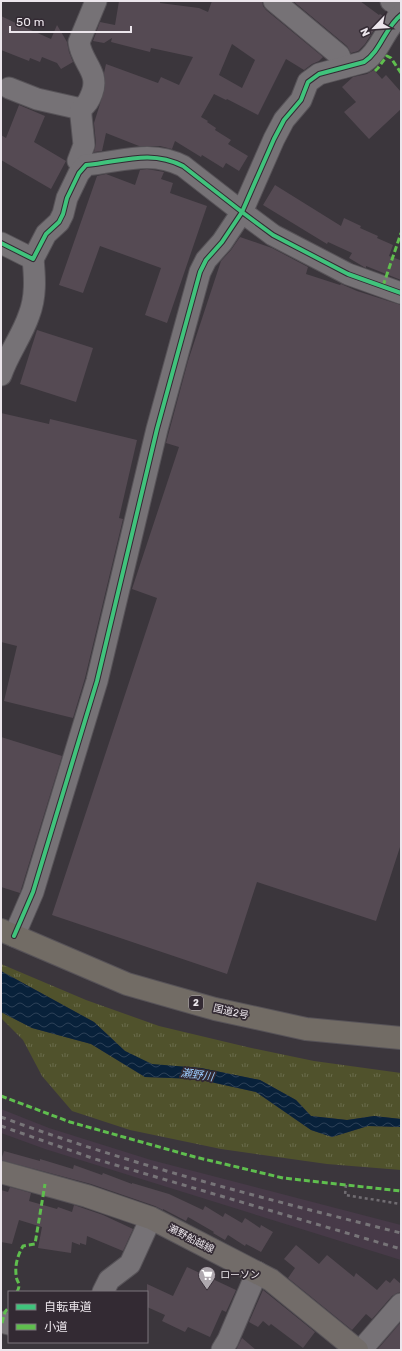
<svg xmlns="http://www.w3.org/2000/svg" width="402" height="1351" viewBox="0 0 402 1351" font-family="Rubik,'Noto Sans JP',sans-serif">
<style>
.built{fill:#473a48}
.grass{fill:url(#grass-tufts)}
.water{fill:url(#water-waves)}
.building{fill:#554a53;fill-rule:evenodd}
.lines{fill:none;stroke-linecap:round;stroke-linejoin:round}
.minor-casing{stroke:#575358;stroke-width:23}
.major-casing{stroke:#575358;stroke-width:24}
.highway-casing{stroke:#575358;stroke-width:24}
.path{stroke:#716d72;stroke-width:2.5;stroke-dasharray:3 3;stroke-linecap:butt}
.minor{stroke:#767276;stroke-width:21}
.major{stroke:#726c69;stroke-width:22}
.highway{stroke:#726c65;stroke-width:22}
.rail{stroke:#777478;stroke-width:3;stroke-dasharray:5 5;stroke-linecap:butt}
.quiet{stroke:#5fbe4e;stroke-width:3;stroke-dasharray:6 3;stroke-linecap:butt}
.cycleway-casing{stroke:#332a33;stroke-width:6}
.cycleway{stroke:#40c37c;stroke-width:4}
.labels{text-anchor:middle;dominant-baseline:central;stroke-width:3.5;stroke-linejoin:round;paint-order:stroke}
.shield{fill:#332a33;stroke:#b4aeb4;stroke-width:1}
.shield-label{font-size:9px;font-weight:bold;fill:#ece6ec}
.street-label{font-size:10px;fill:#ece6ec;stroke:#332a33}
.poi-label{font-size:10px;fill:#ece6ec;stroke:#332a33;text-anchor:start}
.water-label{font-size:11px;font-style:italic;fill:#99c7f9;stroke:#332a33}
</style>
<defs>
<pattern id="grass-tufts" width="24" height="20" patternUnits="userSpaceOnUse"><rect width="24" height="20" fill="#50522c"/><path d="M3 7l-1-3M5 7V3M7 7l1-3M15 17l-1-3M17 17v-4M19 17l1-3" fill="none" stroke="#696b4b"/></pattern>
<pattern id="water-waves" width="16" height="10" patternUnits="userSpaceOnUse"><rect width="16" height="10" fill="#08213a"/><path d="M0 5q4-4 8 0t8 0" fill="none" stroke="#2c4157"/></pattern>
</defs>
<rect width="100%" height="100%" fill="#3b363c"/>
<path class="built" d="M1,1109L49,1128L151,1160L401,1225V1260L45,1149L1,1133Z"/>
<g class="grass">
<path d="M1,964L86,1000L159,1026L247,1047L314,1061L401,1073V1119L374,1116L347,1120L311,1116L296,1100L260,1080L201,1068L152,1065L125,1051L94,1022L1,971Z"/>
<path d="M1,1012L32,1028L91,1044L145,1077L197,1079L256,1092L311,1130L332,1137L368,1126L401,1127V1170L327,1164L221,1149L130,1130L72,1111L42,1076L23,1040L1,1018Z"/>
</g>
<path class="water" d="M1,971L94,1022L125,1051L152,1064L201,1068L260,1080L296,1100L311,1116L347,1120L374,1116L401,1119V1127L368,1126L332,1137L311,1130L256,1092L197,1079L145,1077L91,1044L32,1028L1,1012Z"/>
<g class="building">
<path d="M119,1H160V3L199,8L208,12L212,1H262L263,6L266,10L323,57L319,61L312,64L304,70L286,59L258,115L227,99L226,100L214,94L201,117L208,121L207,122L216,128L215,130L231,140L228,144L248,156L239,171L226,163L223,168L202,155L201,157L175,141L172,149L160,146H139L106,133L102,151L94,152L96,144L94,123L105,88L104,73L106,64L158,83L161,77L179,85L193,57L151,48L150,52L111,42L112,38L104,43L93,41L100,22L115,25ZM232,44L255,60L242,88L219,75Z"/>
<path d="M293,1H360L379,15L380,14L383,16L365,44L358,51L351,53L347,46Z"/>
<path d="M1,16L24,27L51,39L57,25L67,42L69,52L73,62L61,69L57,63L42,57L40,62L30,58L29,61L1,50Z"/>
<path d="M374,70L382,79L386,75L401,92V109L369,139L344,112L356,102L342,87L353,77L367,74Z"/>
<path d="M19,105L45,116L34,142L66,161L51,189L1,160V135L6,138Z"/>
<path d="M147,169L164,172L161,179L173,183L170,193L207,206L167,323L145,315L161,268L100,246L83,293L59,285L97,176L106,174L135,185L140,170Z"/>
<path d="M275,185L341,226L344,218L361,226L360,228L378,236L377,238L393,245L389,256L400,260L401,258V280L366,266V268L364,267L349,258L352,253L328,242L327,244L263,205Z"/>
<path d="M240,237L272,248L308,267L306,274L340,285L341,284L357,291L401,305V844L376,921L257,882L227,974L52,915L157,598L132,589L179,447L166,443L188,361L221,261L231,250Z"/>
<path d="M37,330L93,348L76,402L20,384Z"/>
<path d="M1,413L49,424L50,419L137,440L119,518L123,519L85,678L73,718L4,701L17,646L1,642Z"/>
<path d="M1,737L62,756L20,893L1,887Z"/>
<path d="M4,1151L40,1161V1159L73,1169L74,1165L102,1175L103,1173L132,1184V1183L169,1194L203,1210L205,1206L223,1217L225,1213L242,1223L245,1218L260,1228L261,1225L273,1232L261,1252L246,1244L245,1246L228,1235L225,1240L213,1233L214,1232L188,1217L186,1221L163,1209V1210L155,1206L91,1184L1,1160Z"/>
<path d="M10,1187L31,1193L29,1201L57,1209L58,1207L72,1212L74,1205L103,1215L133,1229L123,1251L87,1236L86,1245L80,1243V1245L72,1242L71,1253L38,1248L42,1227L19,1220L12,1244L1,1242V1190L8,1192Z"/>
<path d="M296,1245L319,1264L327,1255L354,1277L356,1273L377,1290L386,1280L390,1283L394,1278L401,1284V1292L397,1293L392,1296L372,1319L366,1314L352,1330L288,1278L295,1268L284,1259Z"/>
<path d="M187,1267L236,1290L226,1312L222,1310L210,1337L188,1327L185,1332L162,1321L165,1315L147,1307V1284L173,1296Z"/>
<path d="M263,1290L315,1332L303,1348L271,1324L269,1326L263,1321L258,1327L249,1322Z"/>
<path d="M401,1322V1350H377Z"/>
<path d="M242,1338L256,1350H236Z"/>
</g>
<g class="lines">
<defs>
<g id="minor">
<path d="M274,1L339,55L344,67"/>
<path d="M391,1L397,5L401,11"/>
<path d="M9,88L37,99L81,109"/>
<path d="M86,165L78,161L84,145L81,116V109C87,104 89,101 92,93C100,72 81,62 79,42L96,1"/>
<path d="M1,243L33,259L46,234L59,222L63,214L67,198L79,173L86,165C121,162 150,149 183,166L242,212L273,235L348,274L401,293"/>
<path d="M1,375C8,354 22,336 29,315C36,297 35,278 33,259"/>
<path d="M14,936L33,892L97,681L157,429L200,272L206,260L222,242L242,212L274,139L284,120L301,100L308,82L319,74L364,62C381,51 385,27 401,15"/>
<path d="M103,1292L109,1280L130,1264L151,1218"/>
<path d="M1,1322L9,1324"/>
<path d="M222,1350L228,1340L257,1272"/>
<path d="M361,1350L401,1304"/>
</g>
<path id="major" d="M1,1172L87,1196L151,1218L271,1280L357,1350"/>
<path id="highway" d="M1,930L127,984L215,1009L306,1029L401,1038"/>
</defs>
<use href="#minor" class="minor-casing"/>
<use href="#major" class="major-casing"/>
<use href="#highway" class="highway-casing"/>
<path class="path" d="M346,1185L345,1195L401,1204"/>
<use href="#minor" class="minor"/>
<use href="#major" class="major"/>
<use href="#highway" class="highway"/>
<g class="rail">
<path d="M1,1117C131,1165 266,1199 401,1233"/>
<path d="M1,1126L95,1159L401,1249"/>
</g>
<g class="quiet">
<path d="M375,71L378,68L387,56L391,58L401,73"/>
<path d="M383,286L401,233"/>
<path d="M1,1096L70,1122L195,1157L283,1178L401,1191"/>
<path d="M17,1292C22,1282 16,1283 16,1274C15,1264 18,1255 23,1246L35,1244L45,1184"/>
<path d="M2,1323L5,1312L9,1307"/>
</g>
<defs>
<g id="cycleway">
<path d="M1,243L33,259L46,234L59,222L63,214L67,198L79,173L86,165C121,162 150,149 183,166L242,212L273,235L348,274L401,293"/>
<path d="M14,936L33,892L97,681L157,429L200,272L206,260L222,242L242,212L274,139L284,120L301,100L308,82L319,74L364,62C381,51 385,27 401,15"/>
</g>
</defs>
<use href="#cycleway" class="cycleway-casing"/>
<use href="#cycleway" class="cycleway"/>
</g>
<defs>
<symbol id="supermarket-pin" viewBox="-11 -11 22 30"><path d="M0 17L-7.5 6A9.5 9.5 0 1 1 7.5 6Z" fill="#aea8ae" stroke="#332a33"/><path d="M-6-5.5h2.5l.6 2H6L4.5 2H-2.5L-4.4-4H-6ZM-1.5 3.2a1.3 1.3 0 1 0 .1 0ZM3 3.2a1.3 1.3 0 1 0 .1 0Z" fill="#fff"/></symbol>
</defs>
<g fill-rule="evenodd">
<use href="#supermarket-pin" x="197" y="1265" width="20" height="27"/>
</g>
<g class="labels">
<rect class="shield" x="189" y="996" width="14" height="14" rx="3"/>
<g class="shield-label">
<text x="196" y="1003">2</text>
</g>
<g class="street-label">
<text transform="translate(231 1012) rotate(13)">国道2号</text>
<text transform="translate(191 1239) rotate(27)">瀬野船越線</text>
</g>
<g class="poi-label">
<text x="220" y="1275">ローソン</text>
</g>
<g class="water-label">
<text transform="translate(197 1075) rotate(8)">瀬野川</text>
</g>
</g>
<rect width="402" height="1351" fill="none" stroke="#ece6ec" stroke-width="4"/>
<rect x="8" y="1291" width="140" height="52" fill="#332a33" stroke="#7d757d"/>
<rect x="16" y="1304" width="20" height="6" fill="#40c37c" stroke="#7d757d"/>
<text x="44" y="1311" font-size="12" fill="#ece6ec">自転車道</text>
<rect x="16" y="1324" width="20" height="6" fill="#5fbe4e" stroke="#7d757d"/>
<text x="44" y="1331" font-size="12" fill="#ece6ec">小道</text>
<g transform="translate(374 28) rotate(245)" stroke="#332a33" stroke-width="3" paint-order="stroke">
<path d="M0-3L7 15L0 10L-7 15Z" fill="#ece6ec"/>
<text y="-6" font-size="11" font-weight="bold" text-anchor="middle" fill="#ece6ec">N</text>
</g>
<path d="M10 26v6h121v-6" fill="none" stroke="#ece6ec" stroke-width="2"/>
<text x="16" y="26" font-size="12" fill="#ece6ec" stroke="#332a33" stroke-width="3" paint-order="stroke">50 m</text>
</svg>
